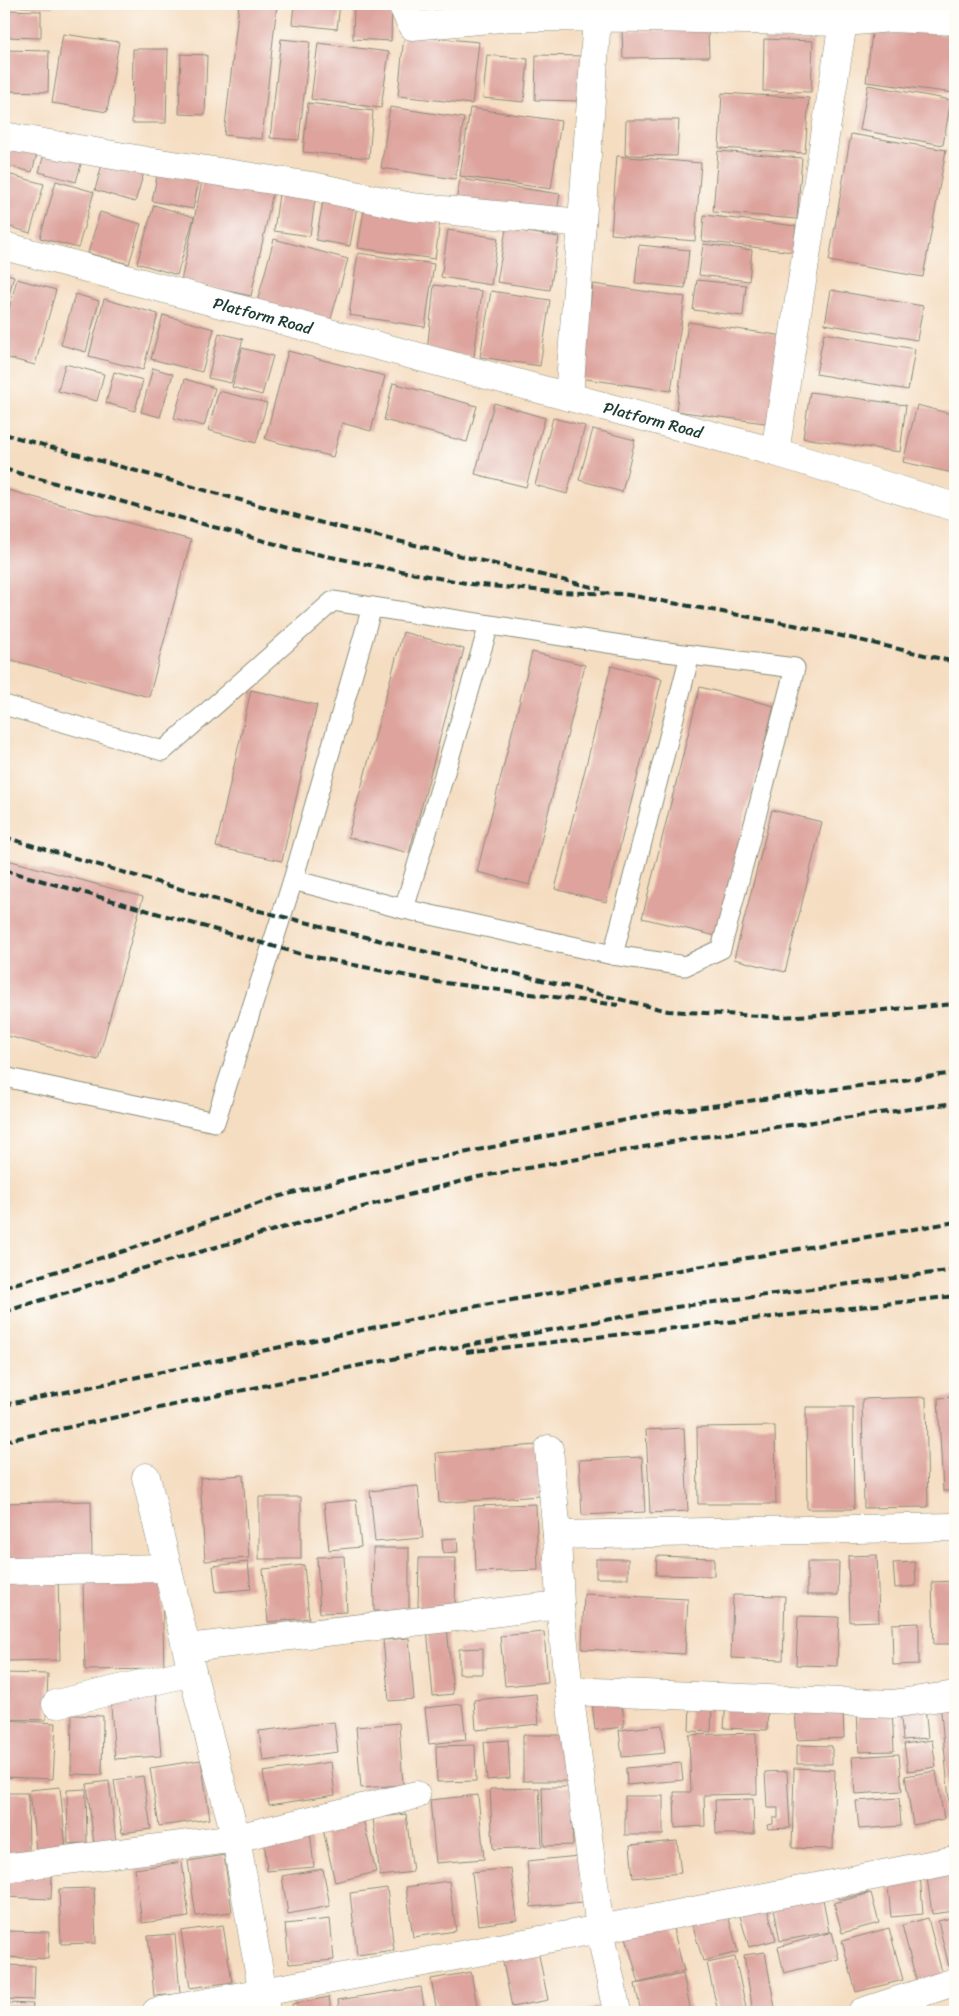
<svg xmlns="http://www.w3.org/2000/svg" width="959" height="2016" viewBox="0 0 959 2016" font-family="Sriracha,sans-serif">
<style>
.building{fill:#dda39c}
.lines{fill:none;stroke-linecap:round;stroke-linejoin:round}
.service-casing{stroke:#8a8d7a;stroke-width:21}
.minor-casing{stroke:#8a8d7a;stroke-width:29}
.tertiary-casing{stroke:#8a8d7a;stroke-width:29}
.service{stroke:#fff;stroke-width:19}
.minor{stroke:#fff;stroke-width:28}
.tertiary{stroke:#fff;stroke-width:28}
.rail{stroke:#1f3d34;stroke-width:4;stroke-dasharray:8 4;stroke-linecap:butt}
.labels{text-anchor:middle;dominant-baseline:central;stroke-width:4.5;stroke-linejoin:round;paint-order:stroke}
.street-label{font-size:16px;fill:#1f3d34;stroke:#fdfcf7}
</style>
<rect width="100%" height="100%" fill="#fdfcf7"/>
<filter id="ink" filterUnits="userSpaceOnUse"><feTurbulence type="fractalNoise" baseFrequency=".02" numOctaves="2"/><feDisplacementMap in="SourceGraphic" scale="10" xChannelSelector="R" yChannelSelector="G"/><feConvolveMatrix kernelMatrix="1 2 1 2 8 2 1 2 1" color-interpolation-filters="sRGB"/></filter>
<filter id="wash" filterUnits="userSpaceOnUse"><feTurbulence type="fractalNoise" baseFrequency=".0096" numOctaves="4" result="noise"/><feDisplacementMap in="SourceGraphic" scale="20" xChannelSelector="R" yChannelSelector="G"/><feGaussianBlur stdDeviation="1.12" result="paint"/><feColorMatrix in="noise" values="0 0 0 0 0 0 0 0 0 0 0 0 0 0 0 0 0 1.4 0 .05"/><feComposite in="paint" operator="in"/></filter>
<g filter="url(#wash)">
<rect width="100%" height="100%" fill="#f5ddc1"/>
<g id="blocks">
<g class="building">
<path d="M4,4H53V7L4,6Z"/>
<path d="M239,4H277L262,139L224,135Z"/>
<path d="M294,4H340L337,29L292,24Z"/>
<path d="M354,4H392L391,41L353,39Z"/>
<path d="M4,10L41,11V38L4,37Z"/>
<path d="M873,25L955,36L954,93L866,82Z"/>
<path d="M708,30L709,57L623,58L622,31Z"/>
<path d="M63,34L119,42L107,112L52,103Z"/>
<path d="M404,35L479,42L472,104L398,96Z"/>
<path d="M281,39L310,42L299,140L270,138Z"/>
<path d="M764,39L813,41L811,92L763,91Z"/>
<path d="M318,43L389,52L381,108L311,99Z"/>
<path d="M133,49H168L166,123H132Z"/>
<path d="M4,50L49,51L48,92L4,91Z"/>
<path d="M181,54L207,55L205,115L179,114Z"/>
<path d="M487,55L528,59L524,102L483,98Z"/>
<path d="M536,55L584,56L583,101L535,100Z"/>
<path d="M868,85L951,100L943,145L860,130Z"/>
<path d="M722,93L809,98L805,153L719,148Z"/>
<path d="M308,103L373,111L369,158L303,152Z"/>
<path d="M390,107L464,118L455,179L381,168Z"/>
<path d="M470,108L561,121L551,189L460,176Z"/>
<path d="M626,120H679L677,156L625,155Z"/>
<path d="M851,134L946,150L923,277L829,261Z"/>
<path d="M4,141L38,150L32,172L4,165Z"/>
<path d="M46,147L83,157L76,182L39,172Z"/>
<path d="M718,151L802,158L797,219L713,212Z"/>
<path d="M617,156L701,163L695,241L611,234Z"/>
<path d="M104,157L145,169L135,202L95,190Z"/>
<path d="M159,166L200,174L193,209L152,201Z"/>
<path d="M4,173L44,184L30,233L4,225Z"/>
<path d="M203,177L273,192L251,296L181,281Z"/>
<path d="M460,179L560,194L556,217L456,202Z"/>
<path d="M56,181L94,192L78,248L40,238Z"/>
<path d="M280,186L316,192L310,236L274,231Z"/>
<path d="M324,195L358,201L350,246L316,240Z"/>
<path d="M365,203L441,214L435,259L358,248Z"/>
<path d="M154,205L194,217L177,275L137,263Z"/>
<path d="M100,212L141,224L129,264L88,253Z"/>
<path d="M704,215L796,226L793,252L702,241Z"/>
<path d="M506,229L559,237L550,290L497,282Z"/>
<path d="M448,230L498,238L491,285L441,277Z"/>
<path d="M274,239L348,259L330,322L257,302Z"/>
<path d="M703,244L752,250L749,281L699,275Z"/>
<path d="M639,245L689,250L685,288L635,283Z"/>
<path d="M358,253L434,264L425,327L349,315Z"/>
<path d="M4,273L14,276L4,313Z"/>
<path d="M17,279L56,290L35,365L4,357V328Z"/>
<path d="M697,280L746,285L743,316L693,310Z"/>
<path d="M593,284L685,297L671,391L579,378Z"/>
<path d="M434,285L482,291L474,357L427,352Z"/>
<path d="M831,290L923,306L917,340L825,324Z"/>
<path d="M491,291L550,300L540,366L480,357Z"/>
<path d="M75,294L99,301L86,352L61,345Z"/>
<path d="M104,299L158,314L143,370L89,356Z"/>
<path d="M163,315L214,329L202,372L151,359Z"/>
<path d="M688,322L784,336L772,424L676,411Z"/>
<path d="M219,333L243,339L231,383L208,378Z"/>
<path d="M824,333L915,349L908,390L816,374Z"/>
<path d="M242,348L273,356L262,395L232,387Z"/>
<path d="M288,351L385,376L371,431L342,423L333,457L265,439Z"/>
<path d="M65,364L104,374L97,401L58,391Z"/>
<path d="M153,368L173,374L160,417L141,412Z"/>
<path d="M114,372L143,380L135,411L106,403Z"/>
<path d="M185,379L215,388L204,426L174,418Z"/>
<path d="M393,383L477,406L467,442L384,420Z"/>
<path d="M219,391L267,403L256,443L208,430Z"/>
<path d="M810,392L906,405L900,452L803,438Z"/>
<path d="M494,403L545,418L526,487L475,474Z"/>
<path d="M917,405L955,415V462L953,473L903,462Z"/>
<path d="M553,418L585,426L567,494L535,485Z"/>
<path d="M593,429L635,440L622,492L579,480Z"/>
<path d="M4,489L191,540L149,697L4,658Z"/>
<path d="M403,632L464,649L409,853L348,837Z"/>
<path d="M532,652L585,665L530,885L477,872Z"/>
<path d="M611,666L662,679L606,902L555,889Z"/>
<path d="M700,687L774,706L716,936L642,918Z"/>
<path d="M251,690L317,705L282,861L216,847Z"/>
<path d="M772,810L822,822L785,972L734,959Z"/>
<path d="M4,859L143,897L98,1060L4,1035Z"/>
<path d="M926,1397L928,1507L864,1508L862,1399Z"/>
<path d="M955,1397V1491H943L938,1398Z"/>
<path d="M806,1407H853L854,1509H807Z"/>
<path d="M775,1426L776,1504H698L697,1427Z"/>
<path d="M684,1428L688,1511L650,1513L646,1430Z"/>
<path d="M537,1445L540,1496L439,1503L436,1453Z"/>
<path d="M642,1457L645,1512L582,1515L579,1460Z"/>
<path d="M243,1475L249,1558L205,1561L200,1478Z"/>
<path d="M418,1486L423,1538L375,1542L370,1491Z"/>
<rect x="259" y="1497" width="42" height="62"/>
<path d="M356,1500L361,1547L329,1550L324,1503Z"/>
<path d="M91,1501L92,1556L4,1569V1503Z"/>
<path d="M536,1504L538,1570L476,1572L474,1506Z"/>
<path d="M457,1538L458,1552L443,1553L442,1539Z"/>
<path d="M373,1548H409V1611H374Z"/>
<path d="M877,1555L879,1621L850,1622L848,1556Z"/>
<path d="M344,1556L347,1612L320,1613L317,1557Z"/>
<path d="M657,1556L714,1558V1576L656,1575Z"/>
<path d="M419,1558H456L455,1607H418Z"/>
<rect x="596" y="1559" width="32" height="19"/>
<path d="M248,1562L251,1589L216,1592L213,1566Z"/>
<path d="M807,1562H839L838,1595H807Z"/>
<path d="M915,1562L916,1586L895,1588L893,1563Z"/>
<path d="M304,1565L309,1618L268,1622L263,1569Z"/>
<path d="M58,1575L60,1660L4,1661V1576Z"/>
<path d="M162,1581L164,1669L85,1670L83,1583Z"/>
<path d="M955,1581V1644H934L932,1582Z"/>
<path d="M584,1594L688,1599L685,1654L582,1649Z"/>
<path d="M733,1595L785,1596L783,1660L731,1658Z"/>
<path d="M798,1616L839,1617L837,1666L796,1665Z"/>
<path d="M919,1623V1664L893,1665L892,1624Z"/>
<path d="M447,1626L453,1694L433,1696L427,1628Z"/>
<path d="M544,1632L548,1682L505,1686L500,1636Z"/>
<path d="M409,1638L414,1699L389,1701L383,1640Z"/>
<path d="M483,1648V1674H459V1649Z"/>
<path d="M4,1673L48,1674L46,1720L4,1719Z"/>
<path d="M156,1690L161,1756L115,1759L110,1693Z"/>
<path d="M536,1694L539,1724L476,1730L474,1700Z"/>
<path d="M622,1699L624,1727L595,1730L592,1702Z"/>
<path d="M955,1699V1823H951L940,1701Z"/>
<path d="M726,1700L768,1703L767,1730L724,1728Z"/>
<path d="M690,1701L712,1703L711,1732L689,1731Z"/>
<path d="M462,1704L466,1740L429,1744L425,1708Z"/>
<path d="M925,1706L928,1738L903,1740L900,1707Z"/>
<path d="M843,1708L844,1738L797,1740L795,1710Z"/>
<path d="M892,1709L894,1751L859,1752L857,1711Z"/>
<path d="M72,1715L103,1716L102,1775L71,1774Z"/>
<path d="M4,1720L56,1723L53,1779L4,1777Z"/>
<path d="M334,1722L338,1752L263,1761L259,1731Z"/>
<path d="M399,1723L403,1785L361,1788L356,1727Z"/>
<path d="M662,1725L665,1753L622,1757L619,1730Z"/>
<path d="M756,1733L757,1794L704,1795L705,1826L675,1828L674,1792H691L689,1735Z"/>
<rect x="523" y="1735" width="48" height="46"/>
<path d="M508,1740L510,1778L487,1780L484,1742Z"/>
<path d="M932,1740L936,1767L908,1771L904,1744Z"/>
<path d="M475,1745L476,1781L437,1782L436,1746Z"/>
<path d="M797,1745L832,1746V1764H797Z"/>
<path d="M899,1754L902,1791L855,1794L852,1757Z"/>
<path d="M201,1760L210,1819L159,1826L150,1768Z"/>
<path d="M331,1762L335,1795L269,1805L263,1772Z"/>
<path d="M681,1763L683,1780L627,1785L626,1768Z"/>
<path d="M794,1768L835,1770L833,1849L792,1848Z"/>
<path d="M787,1771L790,1828L768,1829L767,1825L773,1824V1818H778V1808H767L765,1772Z"/>
<path d="M936,1771L944,1819L913,1825L905,1776Z"/>
<path d="M143,1776L151,1829L122,1833L114,1780Z"/>
<path d="M109,1781L116,1842L94,1845L87,1784Z"/>
<path d="M60,1787L66,1849L36,1852L30,1790Z"/>
<path d="M542,1787H571L573,1845L544,1846Z"/>
<path d="M539,1788L542,1847L493,1849L490,1789Z"/>
<path d="M86,1789L87,1843L68,1844L67,1790Z"/>
<path d="M4,1793H28L29,1854H4Z"/>
<path d="M478,1795L484,1859L436,1863L430,1800Z"/>
<rect x="625" y="1796" width="38" height="39"/>
<path d="M899,1798L901,1826L859,1829L856,1801Z"/>
<path d="M753,1799L754,1834H716L715,1800Z"/>
<path d="M406,1814L413,1872L380,1876L373,1818Z"/>
<path d="M362,1815L376,1872L335,1882L322,1825Z"/>
<path d="M310,1831L314,1867L267,1871L264,1835Z"/>
<path d="M677,1841L681,1873L633,1878L630,1845Z"/>
<path d="M224,1855L232,1912L196,1916L188,1861Z"/>
<path d="M579,1856L583,1902L531,1907L527,1861Z"/>
<path d="M182,1862L189,1917L142,1923L135,1869Z"/>
<path d="M955,1866V1911L932,1914L926,1870Z"/>
<path d="M511,1868L517,1920L478,1925L472,1872Z"/>
<path d="M323,1869L330,1906L288,1914L282,1876Z"/>
<path d="M920,1873L923,1914L891,1917L887,1876Z"/>
<path d="M5,1874L52,1876L51,1899L4,1897Z"/>
<path d="M449,1881L456,1931L413,1937L406,1887Z"/>
<path d="M866,1881L868,1893L839,1899L836,1887Z"/>
<path d="M94,1888L96,1943L61,1944L59,1889Z"/>
<path d="M387,1888L394,1950L357,1955L350,1893Z"/>
<path d="M821,1888L829,1932L780,1941L772,1897Z"/>
<path d="M871,1893L879,1923L842,1933L834,1903Z"/>
<path d="M765,1899L776,1940L749,1947L737,1906Z"/>
<path d="M728,1915L738,1952L703,1961L690,1917Z"/>
<path d="M670,1917L684,1971L639,1983L624,1930Z"/>
<path d="M955,1917V1966L949,1967L938,1921Z"/>
<path d="M928,1918L943,1976L917,1983L902,1925Z"/>
<path d="M330,1919L334,1960L289,1964L285,1924Z"/>
<path d="M223,1925L232,1982L190,1988L181,1931Z"/>
<path d="M889,1928L903,1980L856,1992L842,1941Z"/>
<path d="M4,1931L49,1932L48,1959L4,1957Z"/>
<path d="M832,1932L839,1959L784,1973L778,1947Z"/>
<path d="M175,1934L180,1994L154,1996L148,1936Z"/>
<path d="M537,1946L548,2000L512,2007L501,1953Z"/>
<path d="M765,1952L775,2008L753,2012L744,1955Z"/>
<path d="M735,1957L746,2008L718,2012L707,1963Z"/>
<path d="M4,1965L35,1966L34,2000L4,1999Z"/>
<path d="M471,1972L478,2012H437L431,1979Z"/>
<path d="M683,1974L691,2012H641L635,1984Z"/>
<path d="M421,1987L425,2012H340L338,2000Z"/>
<path d="M329,1997L331,2012H293L292,2004Z"/>
<path d="M4,2003L33,2004L32,2012H4Z"/>
<path d="M598,2006L600,2012H579Z"/>
</g>
</g>
</g>
<g filter="url(#ink)">
<use href="#blocks" fill-opacity="0" stroke="#8a8d7a" stroke-width="1"/>
<g class="lines">
<defs>
<g id="service">
<path d="M372,607L293,880L404,909L489,625"/>
<path d="M4,705L163,751L333,601L667,652L795,668L721,949L685,966L613,955"/>
<path d="M404,909L613,955L690,655"/>
<path d="M4,1077L215,1122L293,880"/>
</g>
<g id="minor">
<path d="M402,4L412,26L512,17L649,18L843,22"/>
<path d="M4,136L147,161L312,186L411,207L582,223"/>
<path d="M569,397L597,19"/>
<path d="M775,452L955,507"/>
<path d="M549,1449L557,1535L560,1605L569,1691L600,1929L617,2012"/>
<path d="M146,1477L192,1672L236,1838L266,2012"/>
<path d="M557,1535L955,1527"/>
<path d="M4,1571L168,1568"/>
<path d="M187,1648L560,1605"/>
<path d="M569,1691L892,1704L955,1695"/>
<path d="M56,1704L192,1672"/>
<path d="M4,1868L236,1838L416,1795"/>
<path d="M156,2012L600,1929L955,1860"/>
<path d="M862,2012L948,1984"/>
</g>
<g id="tertiary">
<path id="s1" d="M4,246L775,452L843,22L892,18L955,21"/>
</g>
</defs>
<use href="#service" class="service-casing"/>
<use href="#minor" class="minor-casing"/>
<use href="#tertiary" class="tertiary-casing"/>
<use href="#service" class="service"/>
<use href="#minor" class="minor"/>
<use href="#tertiary" class="tertiary"/>
<g class="rail">
<path d="M4,434L326,524L601,589"/>
<path d="M4,469L297,550L395,570L471,584L555,592L623,594L794,625L955,662"/>
<path d="M4,837L231,904L668,1011L778,1017L836,1014L955,1004"/>
<path d="M4,870L301,954L437,982L618,1005"/>
<path d="M4,1287L124,1251L277,1197L394,1167L660,1113L955,1073"/>
<path d="M4,1312L134,1271L285,1227L478,1177L694,1138L955,1103"/>
<path d="M466,1352L955,1296"/>
<path d="M4,1405L467,1308L826,1244L955,1222"/>
<path d="M4,1441L371,1363L676,1307L955,1270"/>
</g>
</g>
</g>
<g class="labels">
<g class="street-label">
<text stroke="none"><textPath href="#s1" startOffset="268">Platform Road</textPath></text>
<text stroke="none"><textPath href="#s1" startOffset="672">Platform Road</textPath></text>
</g>
</g>
<rect width="959" height="2016" fill="none" stroke="#fdfcf7" stroke-width="20"/>
</svg>
